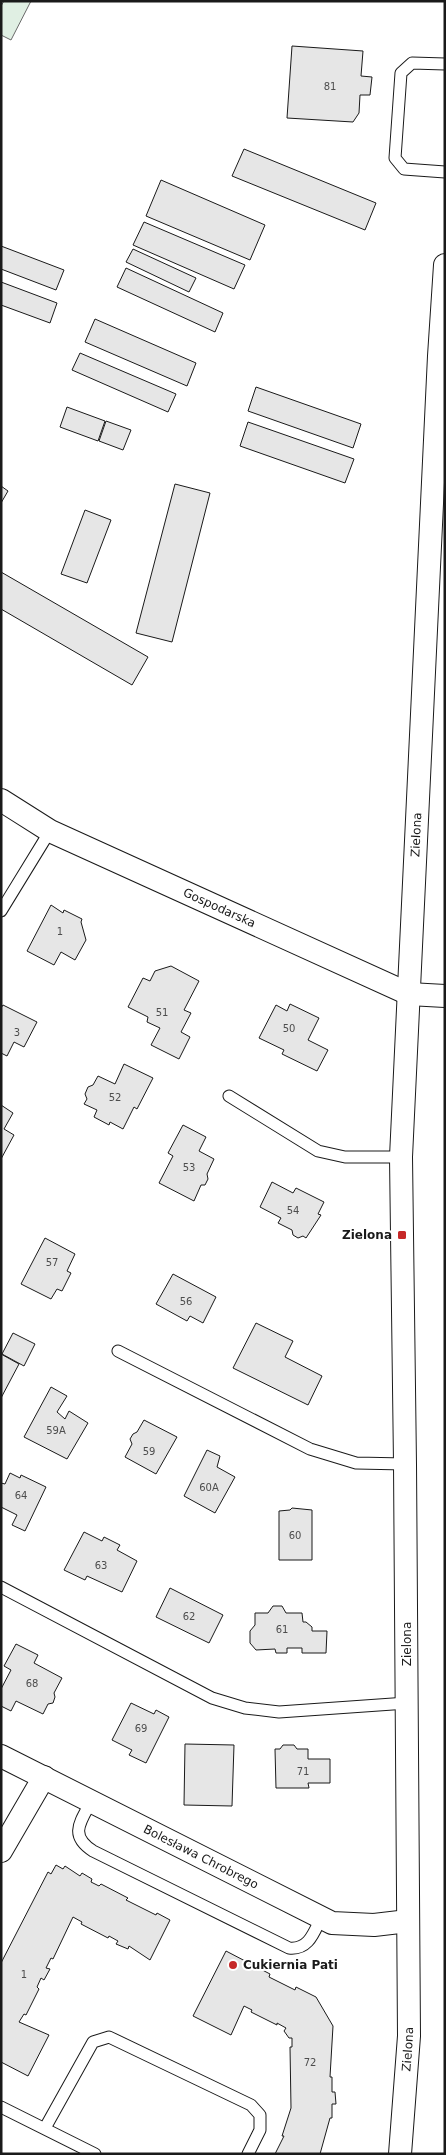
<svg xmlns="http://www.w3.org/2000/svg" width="446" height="2155" viewBox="0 0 446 2155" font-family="'DejaVu Sans',sans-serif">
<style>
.green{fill:#e0efe3;stroke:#6a6a6a}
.building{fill:#e6e6e6;stroke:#1a1a1a}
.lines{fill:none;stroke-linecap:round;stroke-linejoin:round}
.service-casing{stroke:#1a1a1a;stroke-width:13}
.minor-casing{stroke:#1a1a1a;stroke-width:24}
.service{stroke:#fff;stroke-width:11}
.minor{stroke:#fff;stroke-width:22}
.poi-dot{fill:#c62828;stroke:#fff;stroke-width:2}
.labels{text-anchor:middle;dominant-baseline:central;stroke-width:4;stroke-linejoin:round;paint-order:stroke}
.number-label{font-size:10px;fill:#4d4d4d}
.street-label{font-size:12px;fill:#1a1a1a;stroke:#fff}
.poi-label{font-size:12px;font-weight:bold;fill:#1a1a1a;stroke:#fff;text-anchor:end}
</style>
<rect width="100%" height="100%" fill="#fff"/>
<path class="green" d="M4,1H31L11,40L1,35V6Z"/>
<g class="building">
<path d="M292,46L363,51L361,76L372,77L370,95H360L359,113L353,122L287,118Z"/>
<path d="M244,149L376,203L365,230L232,176Z"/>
<path d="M161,180L265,225L250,260L146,216Z"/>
<path d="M144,222L245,265L234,289L133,245Z"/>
<path d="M1,246L64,270L56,290L1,269Z"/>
<path d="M133,249L196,278L189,292L126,262Z"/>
<path d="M126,268L223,313L215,332L117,287Z"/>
<path d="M1,282L57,303L50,323L1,305Z"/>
<path d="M95,319L196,363L187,386L85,342Z"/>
<path d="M80,353L176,394L168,412L72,370Z"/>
<path d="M256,387L361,424L353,448L248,411Z"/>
<path d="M67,407L105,421L98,441L60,427Z"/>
<path d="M106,421L131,430L123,450L99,441Z"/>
<path d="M248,422L354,459L345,483L240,446Z"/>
<path d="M175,484L210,493L172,642L136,633Z"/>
<path d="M1,486L8,491L1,503Z"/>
<path d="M85,510L111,520L87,583L61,574Z"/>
<path d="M1,572L148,657L132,685L1,609Z"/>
<path d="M51,905L63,913L64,910L82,919L81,922L86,940L75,960L61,952L54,965L27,951Z"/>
<path d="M171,966L199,981L184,1010L191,1013L181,1032L190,1037L179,1059L151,1045L160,1028L147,1022L148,1017L128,1007L143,978L150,981L155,971Z"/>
<path d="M290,1004L319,1018L308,1040L328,1050L317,1071L282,1054L284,1050L259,1038L276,1005L287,1011Z"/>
<path d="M3,1005L37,1022L24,1047L14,1042L7,1056L1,1053V1008Z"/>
<path d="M124,1064L153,1078L137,1109L134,1107L123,1129L110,1122L109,1125L94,1117L97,1110L84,1104L87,1099L85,1094L88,1087L93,1085L98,1076L115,1084Z"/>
<path d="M1,1105L13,1113L4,1129L14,1135L1,1159Z"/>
<path d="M183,1125L206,1137L199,1151L214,1159L207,1174L208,1179L205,1185H201L194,1201L159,1183L173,1156L168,1153Z"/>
<path d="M272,1182L293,1193L296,1188L324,1202L318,1214L321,1215L306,1238L303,1236L298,1238L293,1235L292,1230L278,1223L281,1218L260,1207Z"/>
<path d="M45,1238L75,1254L67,1271L71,1273L62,1291L57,1289L51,1299L21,1284Z"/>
<path d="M173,1274L216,1297L203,1323L190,1316L187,1321L156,1304Z"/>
<path d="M256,1323L293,1341L285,1357L322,1376L308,1405L233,1368Z"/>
<path d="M13,1333L35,1344L24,1366L2,1354Z"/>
<path d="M1,1354L19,1364L1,1398Z"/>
<path d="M51,1387L67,1396L57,1412L65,1419L69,1411L88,1423L67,1459L24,1437Z"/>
<path d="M144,1420L177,1437L156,1474L125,1457L132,1444L130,1439L133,1434L137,1432Z"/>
<path d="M207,1450L220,1456L217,1467L235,1477L215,1513L184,1496Z"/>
<path d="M10,1473L20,1478L21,1475L46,1487L25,1531L12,1525L17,1515L1,1507V1483L5,1484Z"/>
<path d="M292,1508L312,1510V1560H279V1511L290,1510Z"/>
<path d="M84,1532L102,1541L104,1537L120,1545L117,1550L137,1561L122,1592L87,1576L85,1580L64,1570Z"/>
<path d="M170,1588L223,1615L209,1643L156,1617Z"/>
<path d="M273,1606H282L286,1613H302L303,1622H306L312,1627V1631H327L326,1653H302V1648H287V1653H276L275,1649L256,1650L250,1643V1631L255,1625V1613H268Z"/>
<path d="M16,1644L38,1655L34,1663L62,1678L54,1693L55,1697L53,1703L48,1704L43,1714L16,1701L11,1711L1,1706V1689L11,1670L4,1666Z"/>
<path d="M131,1703L154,1714L156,1710L169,1717L146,1763L129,1755L132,1750L112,1740Z"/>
<path d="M185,1744L234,1745L232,1806L184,1805Z"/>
<path d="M283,1745H294L297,1749H308V1759H330V1783H308L309,1788H276L275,1749H280Z"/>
<path d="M56,1865L63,1869L65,1866L80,1876L82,1873L92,1879L91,1882L99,1886L101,1884L128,1898L126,1900L156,1915L157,1913L170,1920L150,1960L129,1946L128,1949L116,1944L118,1941L109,1936L108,1938L81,1924L82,1922L73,1917L53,1959L51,1958L46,1968L50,1969L44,1980L41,1978L37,1987L39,1989L26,2015L24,2014L19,2022L49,2035L28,2076L1,2062V1963L48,1872L51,1874Z"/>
<path d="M226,1951L270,1974L269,1977L295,1990L296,1987L316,1997L333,2026L330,2077H332V2092H335L336,2104H332V2118H330L320,2154H275L284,2136H282L291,2108L290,2047H292V2038H289L284,2031L286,2028L277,2023V2025L251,2012L252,2010L244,2006L231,2035L193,2016Z"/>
</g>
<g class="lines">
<defs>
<g id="service">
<path d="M445,64L412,63L401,73L395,158L404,169L445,172"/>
<path d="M1,911L50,831"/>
<path d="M229,1096L318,1151L345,1157H401"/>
<path d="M118,1351L310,1449L356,1463L405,1464"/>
<path d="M1,1587L212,1698L245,1708L279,1712L407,1703"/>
<path d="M92,1800C81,1821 68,1835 93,1851L289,1948C309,1950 314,1932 321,1918"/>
<path d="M1,2107L95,2154"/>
<path d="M45,2128L93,2042L109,2037L251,2105L260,2115V2130L248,2154"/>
</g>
<g id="minor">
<path id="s1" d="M1,800L50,831L409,994L445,996"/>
<path id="s2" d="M1,1756L332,1923L374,1925L408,1921"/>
<path d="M1,1851L44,1777"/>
<path id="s3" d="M400,2154L409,2036L405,1464L401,1157L439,356L445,265"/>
</g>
</defs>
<use href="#service" class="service-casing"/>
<use href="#minor" class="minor-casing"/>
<use href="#service" class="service"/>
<use href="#minor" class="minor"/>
</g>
<g class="poi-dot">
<rect x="397" y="1230" width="10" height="10" rx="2.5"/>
<circle cx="233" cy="1965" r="5"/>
</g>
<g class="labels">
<g class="number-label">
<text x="330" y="86">81</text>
<text x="60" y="931">1</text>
<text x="162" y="1012">51</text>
<text x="289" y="1028">50</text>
<text x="17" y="1032">3</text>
<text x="115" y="1097">52</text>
<text x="189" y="1167">53</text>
<text x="293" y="1210">54</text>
<text x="52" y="1262">57</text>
<text x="186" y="1301">56</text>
<text x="56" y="1430">59A</text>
<text x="149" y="1451">59</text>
<text x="209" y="1487">60A</text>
<text x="21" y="1495">64</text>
<text x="295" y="1535">60</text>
<text x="101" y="1565">63</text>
<text x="189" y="1616">62</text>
<text x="282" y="1629">61</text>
<text x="32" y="1683">68</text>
<text x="141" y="1728">69</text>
<text x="303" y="1771">71</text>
<text x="24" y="1974">1</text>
<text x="310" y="2062">72</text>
</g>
<g class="street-label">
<text stroke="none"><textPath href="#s3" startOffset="1320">Zielona</textPath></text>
<text stroke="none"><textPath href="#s1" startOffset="244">Gospodarska</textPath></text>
<text transform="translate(407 1644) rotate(-90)">Zielona</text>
<text stroke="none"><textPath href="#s2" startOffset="224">Bolesława Chrobrego</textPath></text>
<text stroke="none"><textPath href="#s3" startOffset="105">Zielona</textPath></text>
</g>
<g class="poi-label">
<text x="392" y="1235">Zielona</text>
<text x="243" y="1965" text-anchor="start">Cukiernia Pati</text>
</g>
</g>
<rect width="446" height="2155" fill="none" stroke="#1a1a1a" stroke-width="5"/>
</svg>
